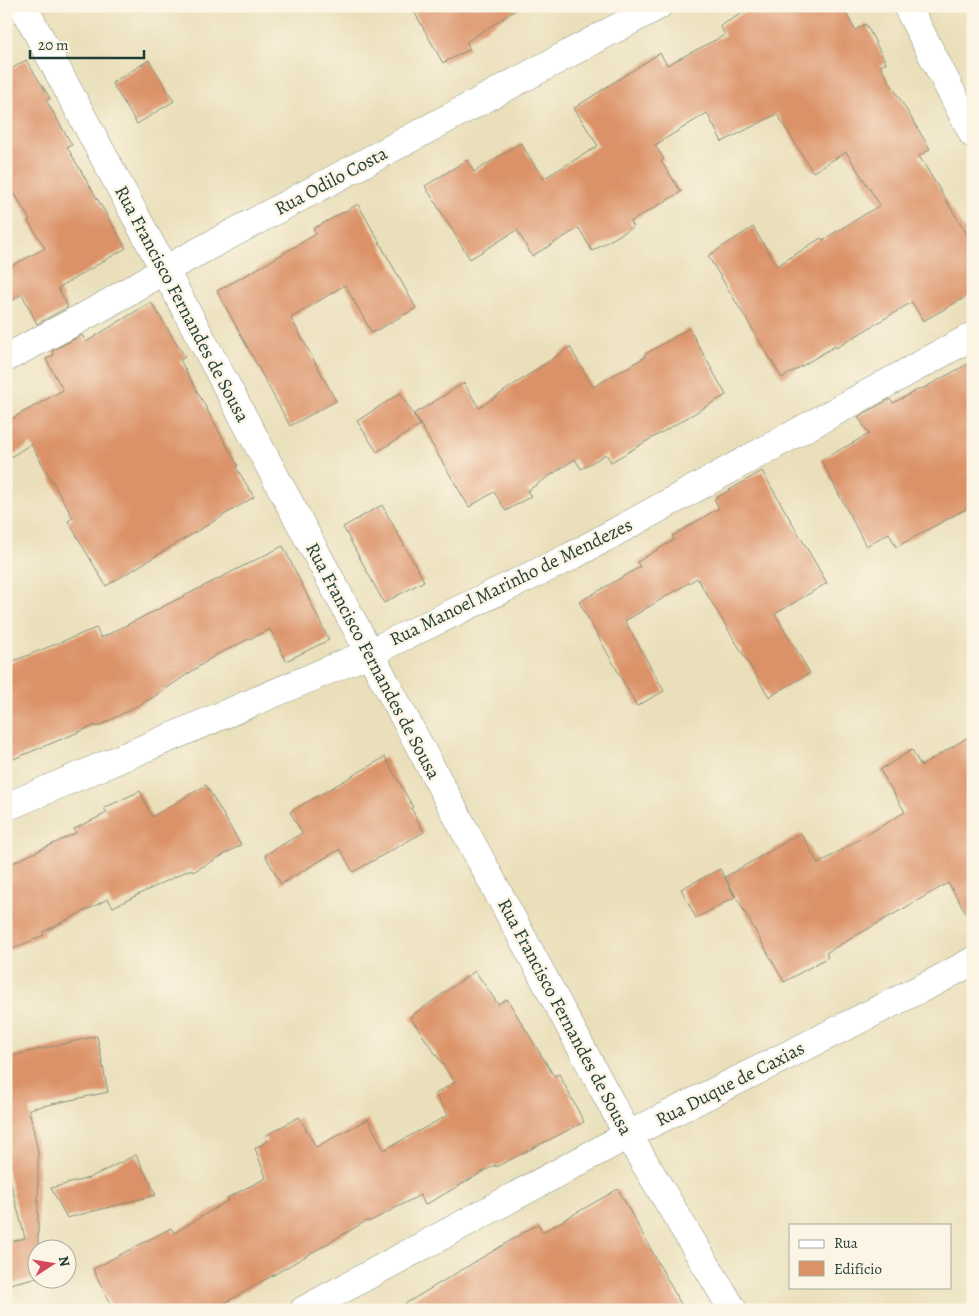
<svg xmlns="http://www.w3.org/2000/svg" width="979" height="1316" viewBox="0 0 979 1316" font-family="Alegreya,serif">
<style>
.building{fill:#db9267}
.lines{fill:none;stroke-linecap:round;stroke-linejoin:round}
.minor-casing{stroke:#848e77;stroke-width:29}
.tertiary-casing{stroke:#848e77;stroke-width:29}
.minor{stroke:#fff;stroke-width:28}
.tertiary{stroke:#fff;stroke-width:28}
.labels{text-anchor:middle;dominant-baseline:central;stroke-width:5;stroke-linejoin:round;paint-order:stroke}
.street-label{font-size:19px;fill:#1f3d34;stroke:#fcf5e5}
</style>
<rect width="100%" height="100%" fill="#fcf5e5"/>
<filter id="ink" filterUnits="userSpaceOnUse"><feTurbulence type="fractalNoise" baseFrequency=".02" numOctaves="2"/><feDisplacementMap in="SourceGraphic" scale="10" xChannelSelector="R" yChannelSelector="G"/><feConvolveMatrix kernelMatrix="1 2 1 2 8 2 1 2 1" color-interpolation-filters="sRGB"/></filter>
<filter id="wash" filterUnits="userSpaceOnUse"><feTurbulence type="fractalNoise" baseFrequency=".0096" numOctaves="4" result="noise"/><feDisplacementMap in="SourceGraphic" scale="20" xChannelSelector="R" yChannelSelector="G"/><feGaussianBlur stdDeviation="1.12" result="paint"/><feColorMatrix in="noise" values="0 0 0 0 0 0 0 0 0 0 0 0 0 0 0 0 0 1.4 0 .05"/><feComposite in="paint" operator="in"/></filter>
<g filter="url(#wash)">
<rect width="100%" height="100%" fill="#eadfba"/>
<g id="blocks">
<g class="building">
<path d="M411,6H522L466,42L470,49L443,63Z"/>
<path d="M755,6H842L855,30L866,24L886,63L880,66L930,149L919,156L973,244V293L923,321L912,302L836,348L835,346L782,378L708,256L753,227L777,266L821,238L823,240L880,205L846,152L813,172L777,114L722,142L707,113L655,145L664,159L661,161L681,192L630,222L633,227L592,251L579,228L532,256L517,230L470,259L425,186L467,160L474,172L521,143L543,179L598,146L574,108L660,53L667,65L725,35L720,26Z"/>
<path d="M26,60L50,98L46,100L72,145L67,147L126,248L58,288L68,307L37,324L22,294L6,304V269L45,248L28,221L30,220L6,179V72Z"/>
<path d="M149,60L174,101L137,124L112,83Z"/>
<path d="M358,204L416,308L372,333L345,285L291,318L336,401L290,426L217,291L266,264L316,234L313,229Z"/>
<path d="M151,302L185,357L180,360L238,466L236,467L254,497L106,586L68,521L73,518L31,444L6,460V422L63,390L46,359L54,355L52,351L82,335L86,342Z"/>
<path d="M689,328L726,395L611,462L606,454L581,469L575,459L527,491L531,496L506,511L494,492L469,507L414,414L464,383L479,408L570,347L593,387L645,357L644,355Z"/>
<path d="M973,361V505L896,547L889,533L866,546L821,460L869,434L858,417L890,399L893,403L921,388L922,389Z"/>
<path d="M400,393L420,425L377,452L357,421Z"/>
<path d="M762,471L827,583L775,614L810,673L769,697L697,578L625,621L664,691L637,706L579,602L640,567L637,562L674,540L672,536L719,508L714,499Z"/>
<path d="M382,505L424,581L384,603L343,527Z"/>
<path d="M283,546L329,640L286,661L270,629L216,655L152,698L97,727L96,725L6,762V664L96,628L101,638Z"/>
<path d="M973,734V924L948,883L826,953L828,957L784,982L725,877L801,833L818,864L905,812L880,770L912,750L921,766Z"/>
<path d="M385,757L413,807L411,808L424,832L353,872L340,849L281,884L265,855L302,833L290,812Z"/>
<path d="M206,785L241,845L193,872L191,869L113,907L108,899L43,932L44,935L6,952V866L76,833L74,829L107,813L104,808L140,791L152,817Z"/>
<path d="M720,869L735,897L696,918L681,889Z"/>
<path d="M475,971L498,1004L507,999L554,1076L559,1074L584,1122L496,1167L495,1165L425,1205L420,1195L369,1222L368,1220L213,1310H113L93,1269L171,1228L174,1233L229,1200L227,1198L266,1178L255,1148L268,1141L265,1136L299,1117L316,1147L368,1119L384,1150L448,1115L435,1094L455,1082L410,1017Z"/>
<path d="M97,1036L108,1092L29,1109L38,1152V1277L6,1285V1243L25,1238L6,1165V1057Z"/>
<path d="M136,1155L156,1195L67,1218L51,1188L89,1178Z"/>
<path d="M618,1189L684,1310H395L538,1224L543,1232Z"/>
</g>
</g>
</g>
<g filter="url(#ink)">
<use href="#blocks" fill-opacity="0" stroke="#848e77" stroke-width="1"/>
<g class="lines">
<defs>
<g id="minor">
<path d="M907,6L973,134"/>
<path d="M6,358L100,308L164,270"/>
<path d="M6,807L369,653L568,558L973,336"/>
<path d="M304,1310L628,1135L940,979L973,961"/>
</g>
<g id="tertiary">
<path d="M23,6L628,1135L733,1310"/>
<path d="M164,270L658,6"/>
</g>
</defs>
<use href="#minor" class="minor-casing"/>
<use href="#tertiary" class="tertiary-casing"/>
<use href="#minor" class="minor"/>
<use href="#tertiary" class="tertiary"/>
</g>
</g>
<g class="labels">
<g class="street-label">
<text transform="translate(331 181) rotate(-28)">Rua Odilo Costa</text>
<text transform="translate(182 304) rotate(62)">Rua Francisco Fernandes de Sousa</text>
<text transform="translate(511 582) rotate(-26)">Rua Manoel Marinho de Mendezes</text>
<text transform="translate(373 661) rotate(62)">Rua Francisco Fernandes de Sousa</text>
<text transform="translate(565 1017) rotate(62)">Rua Francisco Fernandes de Sousa</text>
<text transform="translate(730 1084) rotate(-27)">Rua Duque de Caxias</text>
</g>
</g>
<rect width="979" height="1316" fill="none" stroke="#fcf5e5" stroke-width="25"/>
<rect x="789" y="1224" width="162" height="65" fill="#fcf5e5" stroke="#a4ab9e"/>
<rect x="799" y="1240" width="25" height="8" fill="#ffffff" stroke="#a4ab9e"/>
<text x="834" y="1248" font-size="15" fill="#1f3d34">Rua</text>
<rect x="799" y="1261" width="25" height="15" fill="#db9267" stroke="#a4ab9e"/>
<text x="834" y="1274" font-size="15" fill="#1f3d34">Edifício</text>
<g transform="translate(52 1264) rotate(78)"><circle r="24" fill="#fcf5e5" stroke="#a4ab9e"/>
<path d="M0-4L9 19L0 12L-9 19Z" fill="#d1495b"/>
<text y="-8" font-size="14" font-weight="bold" text-anchor="middle" fill="#1f3d34">N</text>
</g>
<path d="M30 50v8h114v-8" fill="none" stroke="#1f3d34" stroke-width="2.5"/>
<text x="38" y="50" font-size="15" fill="#1f3d34" stroke="#fcf5e5" stroke-width="4" paint-order="stroke">20 m</text>
</svg>
